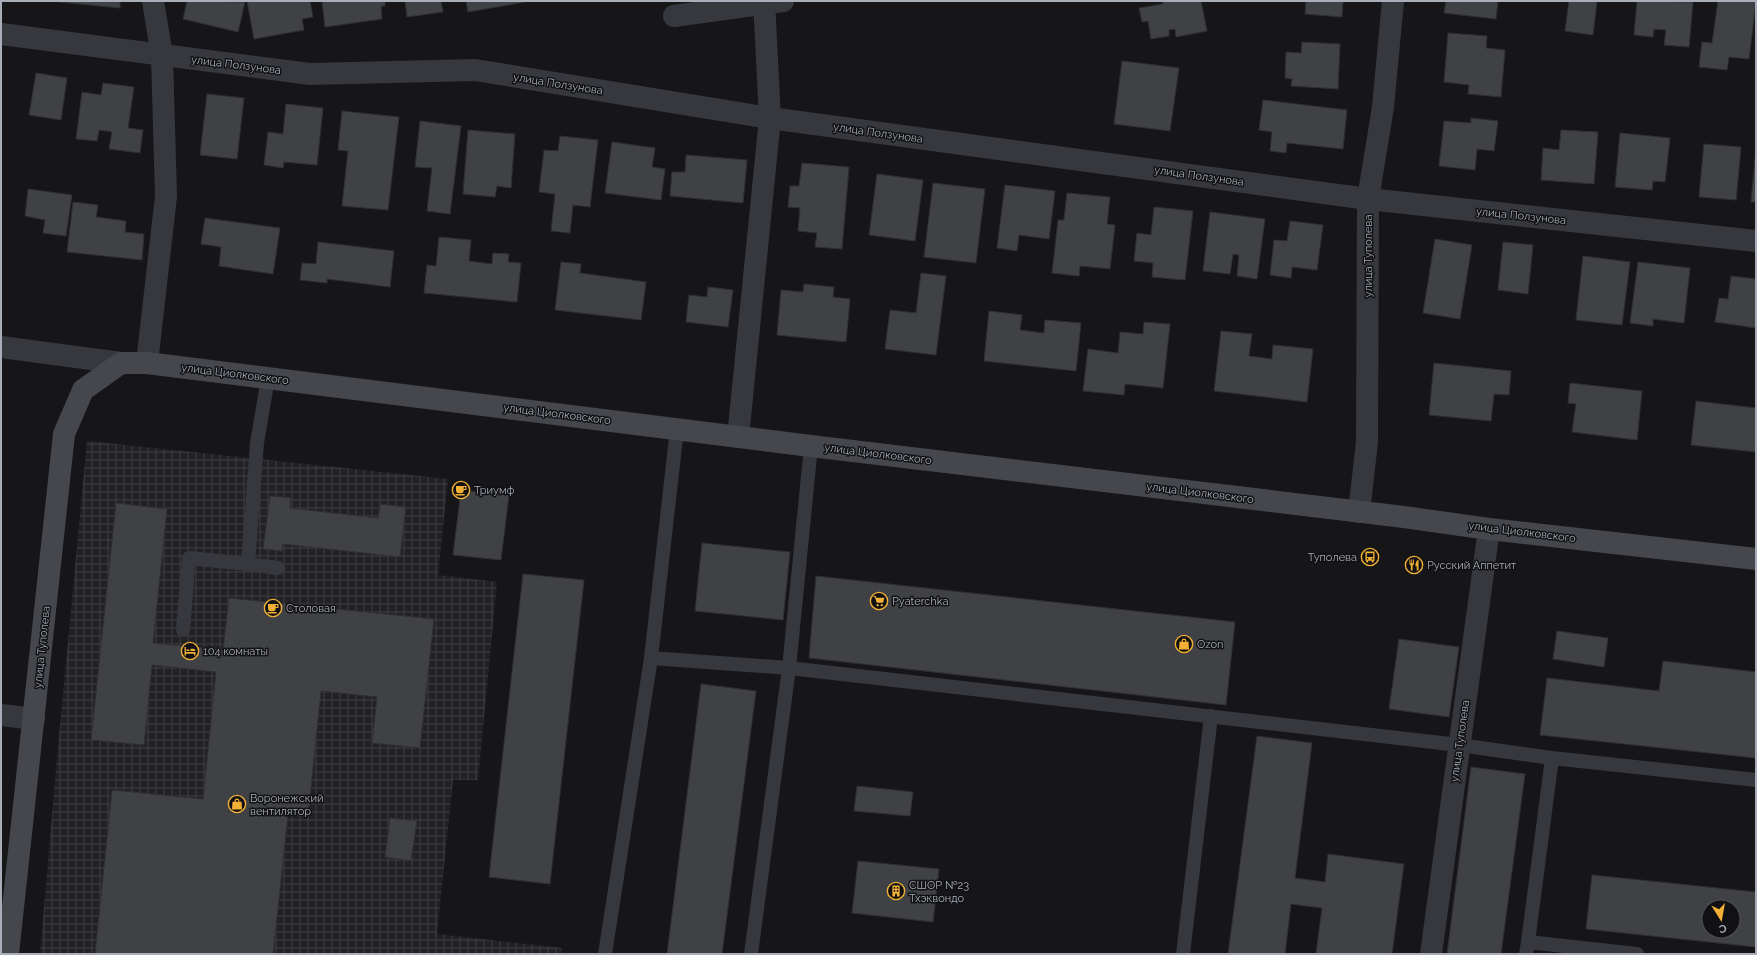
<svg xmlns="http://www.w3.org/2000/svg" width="1757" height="955" viewBox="0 0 1757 955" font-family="Raleway,sans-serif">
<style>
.industrial{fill:url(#industrial-grid)}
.building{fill:#404145;stroke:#303034;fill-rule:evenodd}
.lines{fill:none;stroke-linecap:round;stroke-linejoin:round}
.lane{stroke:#37383d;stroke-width:14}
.street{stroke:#37383d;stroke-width:22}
.secondary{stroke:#45474d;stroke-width:22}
.labels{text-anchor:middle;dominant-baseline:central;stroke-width:3;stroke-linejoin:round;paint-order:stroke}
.street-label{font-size:11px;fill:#a8adb8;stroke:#111113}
.poi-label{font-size:11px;fill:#a8adb8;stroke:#111113;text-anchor:start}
</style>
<defs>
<pattern id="industrial-grid" width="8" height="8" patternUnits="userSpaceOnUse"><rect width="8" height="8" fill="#222225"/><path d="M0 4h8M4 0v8" fill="none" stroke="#3f3f43"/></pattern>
</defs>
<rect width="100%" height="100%" fill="#161618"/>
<path class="industrial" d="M87,441L448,479L438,575L497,582L478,780H453L437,934L562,948V954H40L57,758Z"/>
<g class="building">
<path d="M49,1H120V8Z"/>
<path d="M187,1L245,2L238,32L183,19Z"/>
<path d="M247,1H310L313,17L302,19L304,30L254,39Z"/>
<path d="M322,1H385V6H381L382,19L325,27Z"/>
<path d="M405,1H441L443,12L407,17Z"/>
<path d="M466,1H525V2L468,12Z"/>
<path d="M1163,1H1201L1207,31L1176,37L1175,29L1169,30V36L1151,39L1148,21L1142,22L1139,8L1163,4Z"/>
<path d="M1306,1H1343L1342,17L1305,14Z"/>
<path d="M1446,1H1498L1496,19L1444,13Z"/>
<path d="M1569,1H1597L1593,35L1565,31Z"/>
<path d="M1637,1L1693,2L1689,47L1664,45L1666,30L1654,29L1653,37L1634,35Z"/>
<path d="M1718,1H1756L1749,59L1729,57L1727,70L1699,67L1702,42L1712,43Z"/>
<path d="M1448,33L1487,36L1486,48L1505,50L1501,97L1468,94L1469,85L1444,82Z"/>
<path d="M1302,42L1340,44L1338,89L1291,86L1292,79L1285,78L1286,52L1301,53Z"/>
<path d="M1122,61L1179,68L1170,131L1114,124Z"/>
<path d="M36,73L67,78L61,120L29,115Z"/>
<path d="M103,83L134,87L128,128L143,130L140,153L109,149L112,132L99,130L97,141L76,139L82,92L101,95Z"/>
<path d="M207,94L244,98L237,159L200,155Z"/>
<path d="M1263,100L1347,110L1343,149L1287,143L1286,153L1270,151L1272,132L1259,130Z"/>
<path d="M286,104L323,108L317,165L284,162L283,168L264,165L268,132L283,134Z"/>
<path d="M342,111L399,117L388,210L342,206L348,151L338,150Z"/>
<path d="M1471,118L1498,121L1494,151L1477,149L1475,170L1439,166L1444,121L1471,123Z"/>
<path d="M420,121L461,126L450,214L427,211L432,168L415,167Z"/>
<path d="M468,130L515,134L511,188L497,186L495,197L463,194Z"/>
<path d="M1561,130L1598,132L1594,184L1541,180L1543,148L1559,150Z"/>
<path d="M1620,133L1670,138L1665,182L1653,181L1652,190L1615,187Z"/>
<path d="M560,136L598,140L590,207L573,205L570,233L551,231L555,194L539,192L544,150L558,151Z"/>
<path d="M612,142L655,148L652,167L665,169L661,200L605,193Z"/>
<path d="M1704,144L1741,147L1736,200L1699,197Z"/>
<path d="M1756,148V202H1751Z"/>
<path d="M686,155L747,160L743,203L670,196L672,172H685Z"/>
<path d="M802,163L849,167L842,249L815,247L817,233L798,231L800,208L788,207L790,186H799Z"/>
<path d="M877,174L923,180L915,241L869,235Z"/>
<path d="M933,183L985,189L976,263L924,257Z"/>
<path d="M1005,185L1055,191L1049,239L1019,235L1017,251L997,248Z"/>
<path d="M28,189L72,195L66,236L43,233L45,220L25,216Z"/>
<path d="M1067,193L1110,197L1107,224L1115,225L1110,269L1080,266L1079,276L1052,273L1058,220H1064Z"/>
<path d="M73,202L98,205L96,217L126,221L125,232L144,234L142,260L67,252Z"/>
<path d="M1154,207L1193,211L1185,280L1152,277L1153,263L1134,261L1137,233L1151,235Z"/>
<path d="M1210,212L1265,219L1257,279L1237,276L1239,255L1233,254L1230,274L1203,271Z"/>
<path d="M205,218L280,228L273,274L219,266L221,247L201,244Z"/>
<path d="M1290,221L1323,225L1317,270L1292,267L1291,278L1270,275L1274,240L1287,241Z"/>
<path d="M439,237L471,240L469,261L492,264L493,253L509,254L508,262L521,263L517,302L424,293L427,265L436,266Z"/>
<path d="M1435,239L1472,245L1460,319L1423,313Z"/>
<path d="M318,242L394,251L390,287L327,279V283L300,280L302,263L316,264Z"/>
<path d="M1503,242L1533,245L1528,294L1498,290Z"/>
<path d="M1583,256L1630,262L1622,325L1576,320Z"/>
<path d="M561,262L581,264L580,273L646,282L641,320L555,310Z"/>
<path d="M1638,262L1690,268L1684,323L1653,319V326L1630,323Z"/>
<path d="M921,273L946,276L936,355L885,349L890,310L916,313Z"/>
<path d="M1731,276L1756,279V328L1715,322L1719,298L1728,299Z"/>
<path d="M804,284L834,287L833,297L850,299L846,342L777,335L781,290L803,292Z"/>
<path d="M708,287L733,290L728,327L686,322L689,295L707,297Z"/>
<path d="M989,311L1022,315L1020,330L1044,333L1045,320L1081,323L1076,371L984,361Z"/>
<path d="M1144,322L1170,324L1163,388L1125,384L1124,395L1083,391L1088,349L1118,353L1120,332L1143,334Z"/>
<path d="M1221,331L1252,334L1249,356L1272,359L1273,345L1313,349L1307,402L1214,391Z"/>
<path d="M1434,363L1511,371L1509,395L1494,394L1491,421L1429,415Z"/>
<path d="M1570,383L1642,391L1637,440L1572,432L1576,404L1568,403Z"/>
<path d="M1696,401L1756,408V452L1691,445Z"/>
<path d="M461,490L509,495L501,560L453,555Z"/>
<path d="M270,496L291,498L290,508L378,518L380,504L406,507L400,557L283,544L282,551L263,549Z"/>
<path d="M116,503L167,509L153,643L223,650L229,598L434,619L420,748L372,743L377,697L321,691L308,817L288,815L273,954H95L112,790L203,799L216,672L152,665L144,745L91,740Z"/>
<path d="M702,543L790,552L783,620L695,611Z"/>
<path d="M523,574L584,580L550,884L489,877Z"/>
<path d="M816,576L1235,622L1226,705L809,658Z"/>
<path d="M1557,631L1608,638L1604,667L1553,659Z"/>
<path d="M1399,639L1459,647L1449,717L1389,709Z"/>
<path d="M1663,661L1756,672V758L1540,735L1547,678L1659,691Z"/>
<path d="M701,684L756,691L722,954H667Z"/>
<path d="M1257,736L1312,743L1295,878L1325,882L1328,854L1404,864L1392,954H1316L1322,908L1291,904L1285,954H1228Z"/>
<path d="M1471,767L1525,774L1501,954H1447Z"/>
<path d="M857,786L913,792L910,816L854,811Z"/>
<path d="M390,818L417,821L411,861L385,857Z"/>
<path d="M858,861L939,869L933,922L852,913Z"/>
<path d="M1592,875L1756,892V947L1586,929ZM1709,907H1733V931H1709Z"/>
</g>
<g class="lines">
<g class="lane">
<path d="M268,378L257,443L248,564L278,568"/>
<path d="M183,630L189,558L248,564"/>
<path d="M651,658L789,668L1459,745L1552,758"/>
<path d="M605,954L651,658L677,429"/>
<path d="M751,954L789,668L811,446"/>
<path d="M1183,954L1211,716"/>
<path d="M1526,954L1528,942"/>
<path d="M1637,954L1528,942L1552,758L1756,780"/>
</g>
<g class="street">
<path d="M674,16L783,1"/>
<path d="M1,34L310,74L475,70L770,118L1368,199L1756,241"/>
<path d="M1,347L121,363"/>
<path d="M147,363L166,196L162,56L153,1"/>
<path d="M738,437L770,118L764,1"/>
<path d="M1359,512L1367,442L1368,199L1383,107L1393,1"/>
<path d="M1,715L34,719"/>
<path d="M1431,954L1489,529"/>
</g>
<path class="secondary" d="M8,954L64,434L83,390L121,363H147L811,446L1404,517L1489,529L1756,559"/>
</g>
<defs>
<symbol id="cafe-ring" viewBox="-11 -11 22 22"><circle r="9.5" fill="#111113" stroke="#f2b134" stroke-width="1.5"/><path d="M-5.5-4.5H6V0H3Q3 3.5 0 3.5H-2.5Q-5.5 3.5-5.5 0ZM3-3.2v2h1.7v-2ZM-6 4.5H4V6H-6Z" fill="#f2b134"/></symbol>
<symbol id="bus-ring" viewBox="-11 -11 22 22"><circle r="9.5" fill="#111113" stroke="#f2b134" stroke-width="1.5"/><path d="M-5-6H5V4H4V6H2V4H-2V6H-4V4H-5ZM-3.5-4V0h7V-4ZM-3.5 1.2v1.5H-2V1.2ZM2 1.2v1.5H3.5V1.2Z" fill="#f2b134"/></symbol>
<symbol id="restaurant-ring" viewBox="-11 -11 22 22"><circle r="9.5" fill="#111113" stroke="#f2b134" stroke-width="1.5"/><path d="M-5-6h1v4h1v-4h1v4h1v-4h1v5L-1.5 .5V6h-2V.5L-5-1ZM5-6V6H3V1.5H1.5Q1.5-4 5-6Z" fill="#f2b134"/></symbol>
<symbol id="supermarket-ring" viewBox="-11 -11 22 22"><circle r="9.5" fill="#111113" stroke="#f2b134" stroke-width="1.5"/><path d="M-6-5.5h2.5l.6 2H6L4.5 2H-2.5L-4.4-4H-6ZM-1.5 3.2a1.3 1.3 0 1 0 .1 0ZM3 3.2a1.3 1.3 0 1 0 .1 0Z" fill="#f2b134"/></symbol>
<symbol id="shop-ring" viewBox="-11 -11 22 22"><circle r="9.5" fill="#111113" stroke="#f2b134" stroke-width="1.5"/><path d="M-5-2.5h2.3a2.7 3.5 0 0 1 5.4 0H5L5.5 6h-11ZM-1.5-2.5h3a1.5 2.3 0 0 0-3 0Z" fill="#f2b134"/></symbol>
<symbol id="hotel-ring" viewBox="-11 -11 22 22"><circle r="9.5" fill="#111113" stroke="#f2b134" stroke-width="1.5"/><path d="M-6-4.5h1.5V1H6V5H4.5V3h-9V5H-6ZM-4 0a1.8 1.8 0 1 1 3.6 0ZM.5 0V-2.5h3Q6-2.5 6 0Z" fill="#f2b134"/></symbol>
<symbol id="building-ring" viewBox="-11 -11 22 22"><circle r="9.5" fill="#111113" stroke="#f2b134" stroke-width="1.5"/><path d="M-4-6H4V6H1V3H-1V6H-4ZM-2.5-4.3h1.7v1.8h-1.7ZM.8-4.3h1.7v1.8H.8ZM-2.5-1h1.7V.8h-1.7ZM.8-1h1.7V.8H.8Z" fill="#f2b134"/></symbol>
</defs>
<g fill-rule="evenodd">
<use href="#cafe-ring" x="451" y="480" width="20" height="20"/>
<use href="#bus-ring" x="1360" y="547" width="20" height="20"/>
<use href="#restaurant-ring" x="1404" y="555" width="20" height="20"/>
<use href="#supermarket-ring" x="869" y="591" width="20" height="20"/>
<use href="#cafe-ring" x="263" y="598" width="20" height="20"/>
<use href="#shop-ring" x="1174" y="634" width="20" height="20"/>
<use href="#hotel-ring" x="180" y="641" width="20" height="20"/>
<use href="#shop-ring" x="227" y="794" width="20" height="20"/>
<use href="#building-ring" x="886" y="881" width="20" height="20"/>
</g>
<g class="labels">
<g class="street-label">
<text transform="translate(236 65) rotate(7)">улица Ползунова</text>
<text transform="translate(558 84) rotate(9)">улица Ползунова</text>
<text transform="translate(878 133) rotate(8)">улица Ползунова</text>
<text transform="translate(1199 176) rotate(8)">улица Ползунова</text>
<text transform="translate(1521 216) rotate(6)">улица Ползунова</text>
<text transform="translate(1368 256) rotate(-90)">улица Туполева</text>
<text transform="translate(235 374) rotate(7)">улица Циолковского</text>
<text transform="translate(557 414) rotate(7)">улица Циолковского</text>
<text transform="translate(878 454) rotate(7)">улица Циолковского</text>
<text transform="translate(1200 493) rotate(7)">улица Циолковского</text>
<text transform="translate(1522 532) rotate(7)">улица Циолковского</text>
<text transform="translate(42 647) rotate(-84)">улица Туполева</text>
<text transform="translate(1460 741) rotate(-82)">улица Туполева</text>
</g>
<g class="poi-label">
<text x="474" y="490">Триумф</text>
<text x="1357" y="557" text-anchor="end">Туполева</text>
<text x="1427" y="565">Русский Аппетит</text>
<text x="892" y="601">Pyaterchka</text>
<text x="286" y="608">Столовая</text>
<text x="1197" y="644">Ozon</text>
<text x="203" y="651">104 комнаты</text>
<text x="250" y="798">Воронежский<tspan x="250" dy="13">вентилятор</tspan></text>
<text x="909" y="885">СШОР №23<tspan x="909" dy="13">Тхэквондо</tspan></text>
</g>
</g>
<rect width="1757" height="955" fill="none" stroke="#a8adb8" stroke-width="4"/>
<g transform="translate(1721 919) rotate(169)"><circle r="19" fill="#111113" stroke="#4d4f55"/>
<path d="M0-3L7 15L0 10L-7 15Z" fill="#f2b134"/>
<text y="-6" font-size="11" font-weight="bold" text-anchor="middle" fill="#a8adb8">С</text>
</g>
</svg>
